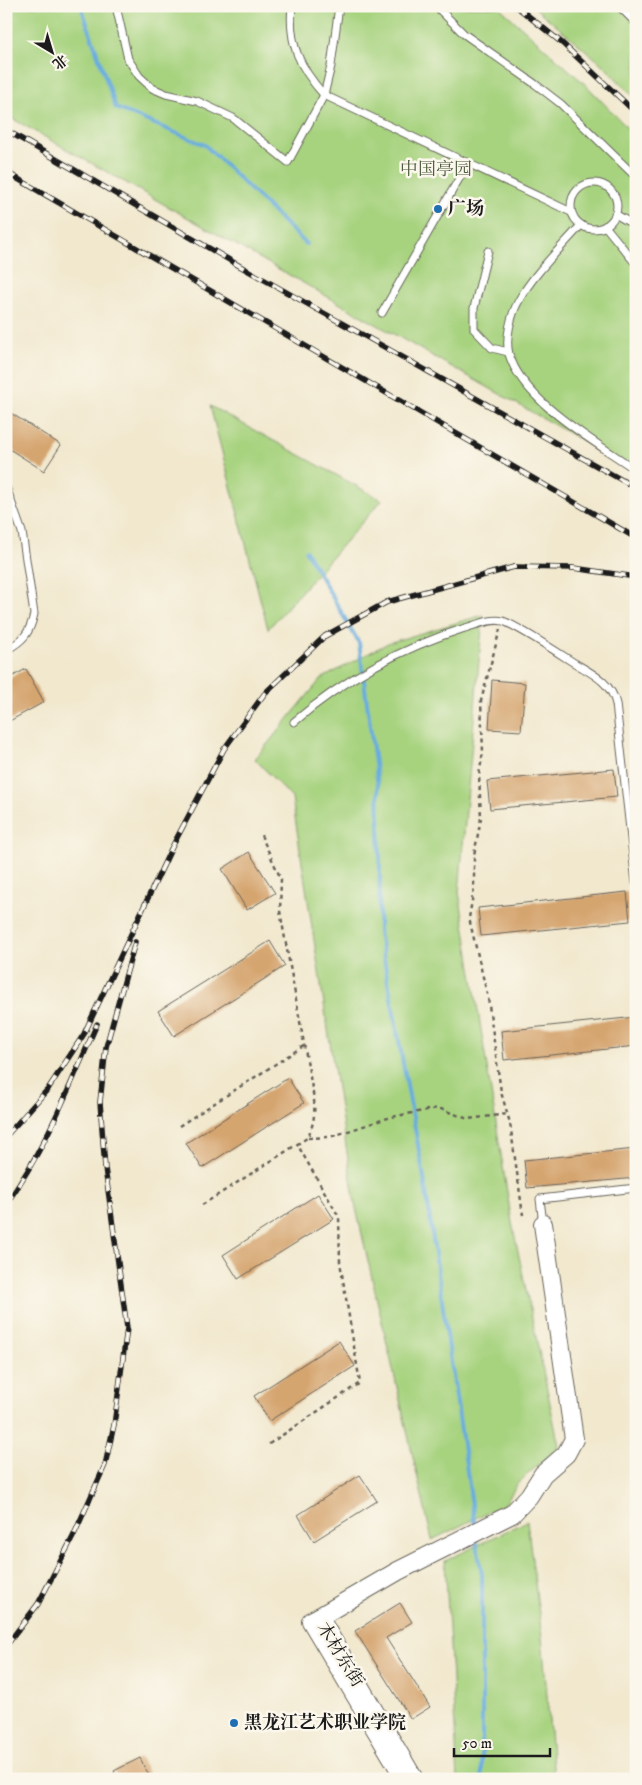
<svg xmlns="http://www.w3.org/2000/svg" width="642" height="1785" viewBox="0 0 642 1785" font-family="'IM FELL DW Pica','Noto Serif SC',serif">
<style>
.green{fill:#a7d37f;stroke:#62784e}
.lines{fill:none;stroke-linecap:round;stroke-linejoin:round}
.stream{stroke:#67acdd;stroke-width:4}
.building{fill:#d5a56f}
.service-casing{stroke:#67635a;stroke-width:9}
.minor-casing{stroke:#67635a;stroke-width:16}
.tertiary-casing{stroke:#67635a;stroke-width:20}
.path{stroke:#67635a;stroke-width:2.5;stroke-dasharray:4 4;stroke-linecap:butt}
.service{stroke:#fff;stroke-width:7}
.minor{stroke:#fff;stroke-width:14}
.tertiary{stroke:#fff;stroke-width:18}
.rail-casing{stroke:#1c1c1c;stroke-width:5.5}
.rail{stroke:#fbf7ec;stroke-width:4;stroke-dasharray:11;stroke-linecap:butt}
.poi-dot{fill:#1f6fb2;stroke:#fbf7ec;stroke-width:2}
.labels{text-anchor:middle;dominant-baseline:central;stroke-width:5;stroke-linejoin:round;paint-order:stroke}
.park-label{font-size:18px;fill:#4d5c3f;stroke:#fbf7ec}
.poi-label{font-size:18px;font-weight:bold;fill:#1c1c1c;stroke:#fbf7ec;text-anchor:start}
.street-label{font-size:18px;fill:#1c1c1c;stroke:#fbf7ec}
</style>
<rect width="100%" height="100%" fill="#fbf7ec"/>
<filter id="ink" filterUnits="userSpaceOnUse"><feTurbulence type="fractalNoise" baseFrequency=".02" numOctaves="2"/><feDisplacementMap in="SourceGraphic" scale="10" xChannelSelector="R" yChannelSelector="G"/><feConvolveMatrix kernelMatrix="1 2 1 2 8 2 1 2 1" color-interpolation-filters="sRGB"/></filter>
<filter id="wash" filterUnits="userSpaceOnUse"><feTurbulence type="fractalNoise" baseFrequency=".0096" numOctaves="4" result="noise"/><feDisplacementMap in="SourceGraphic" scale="20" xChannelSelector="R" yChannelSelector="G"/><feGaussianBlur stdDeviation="1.12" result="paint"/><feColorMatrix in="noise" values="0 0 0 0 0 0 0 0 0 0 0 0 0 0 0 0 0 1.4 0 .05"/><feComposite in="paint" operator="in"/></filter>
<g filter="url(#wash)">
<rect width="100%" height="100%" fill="#f1e8ce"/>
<g class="green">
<path d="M6,6L499,7L587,86L636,137V471L6,115Z"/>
<path d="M533,6H636V99L603,65Z"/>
<path d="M210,406L382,500L268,629Z"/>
<path d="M483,615L459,892L512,1223L559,1446L517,1484L506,1503L432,1540L355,1204L292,798L255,759L321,679L388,643Z"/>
<path d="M527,1521L542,1637L554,1779H458L445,1561Z"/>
</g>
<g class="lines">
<g class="stream">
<path d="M81,6L116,108L205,145L306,244"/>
<path d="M306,551L359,643L378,786L380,861L379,932L424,1178L475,1526"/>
<path d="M476,1538L482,1575V1779"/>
</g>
</g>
<g id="blocks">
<g class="building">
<path d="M6,410L61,445L44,471L6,447Z"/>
<path d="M26,669L44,702L6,723V680Z"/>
<path d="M492,680L525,683L521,731L489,729Z"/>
<path d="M614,769L617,797L490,809L487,781Z"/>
<path d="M249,852L275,893L247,910L222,869Z"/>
<path d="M627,892L630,921L481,936L478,908Z"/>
<path d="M270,941L285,966L174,1036L158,1011Z"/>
<path d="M636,1017V1046L504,1060L501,1031Z"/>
<path d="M288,1078L304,1103L202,1168L186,1143Z"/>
<path d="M636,1149V1178L527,1188L524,1160Z"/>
<path d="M318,1194L334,1219L238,1279L223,1255Z"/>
<path d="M339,1341L355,1366L269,1421L254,1396Z"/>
<path d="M360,1475L377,1501L314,1541L298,1515Z"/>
<path d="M400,1603L412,1622L386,1638L430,1707L411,1719L355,1631Z"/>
<path d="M140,1758L151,1779H118L114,1771Z"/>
</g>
</g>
</g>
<g filter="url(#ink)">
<use href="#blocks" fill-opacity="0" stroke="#67635a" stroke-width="1"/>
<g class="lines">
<defs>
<g id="service">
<path d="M116,6L128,59L139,76L152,88L166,94L197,101L233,118L288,162L324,95L331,66L339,6"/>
<path d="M292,6C288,44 300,68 324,95L571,212"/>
<path d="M436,6L464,34L535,84L561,104L636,177"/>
<circle cx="594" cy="206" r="23"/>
<path d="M615,214L636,226"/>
<path d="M581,225C560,249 533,274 518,302C511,315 505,339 509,354C523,402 596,442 636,470"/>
<path d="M605,226L636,264"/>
<path d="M488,251L474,308V329L492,348L508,352"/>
<path d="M382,313L468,163"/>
<path d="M6,487L22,532L34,614C30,633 23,641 6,650"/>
<path d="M294,722C345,678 401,648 465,628C476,625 491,618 503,621C517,626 554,650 568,659C588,672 611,680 616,704L636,883"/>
<path d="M543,1224L540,1199L636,1188"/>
</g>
<path id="minor" d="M624,6L636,18"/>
<g id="tertiary">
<path d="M319,1617L398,1571L512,1514L529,1496L543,1474L566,1454L574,1439L543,1224"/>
<path d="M405,1779L311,1621L319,1617L414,1779"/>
</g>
</defs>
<use href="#service" class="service-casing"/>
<use href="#minor" class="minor-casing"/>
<use href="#tertiary" class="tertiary-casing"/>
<g class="path">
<path d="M500,629L481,701L483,752L479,775L481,818L474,855V889L469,918L488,998L501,1092L510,1123L523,1215"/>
<path d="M179,1126L305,1045"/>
<path d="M308,1138L330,1137L391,1117L438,1108L468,1119L507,1114"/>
<path d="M202,1205L307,1138C314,1125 315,1114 314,1099L280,911L281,879L260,833"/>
<path d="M269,1444L360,1383L340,1262L339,1217L297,1144"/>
</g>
<use href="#service" class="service"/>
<use href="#minor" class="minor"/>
<use href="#tertiary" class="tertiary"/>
<defs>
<g id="rail">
<path d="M516,6L562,43L636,113"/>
<path d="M6,130L238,265L636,488"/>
<path d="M6,172L636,538"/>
<path d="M6,1136L48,1089L84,1034L171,849L224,749L265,693L325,636L387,602L514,567L573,568L636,577"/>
<path d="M6,1204C45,1150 70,1085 97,1024"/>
<path d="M6,1646L38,1604L73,1537L105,1465L114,1425L127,1328L105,1168L100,1102L106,1047L135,942"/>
</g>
</defs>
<use href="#rail" class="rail-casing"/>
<use href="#rail" class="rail"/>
</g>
</g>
<g class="poi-dot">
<circle cx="438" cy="209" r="5"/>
<circle cx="234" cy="1723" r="5"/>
</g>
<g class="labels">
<g class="park-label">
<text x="436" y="170">中国亭园</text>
</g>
<g class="poi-label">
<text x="448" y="209">广场</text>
<text x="244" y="1723">黑龙江艺术职业学院</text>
</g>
<g class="street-label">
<text transform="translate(340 1655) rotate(58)">木材东街</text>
</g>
</g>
<rect width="642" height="1785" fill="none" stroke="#fbf7ec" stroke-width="25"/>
<g transform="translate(52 52) rotate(142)" stroke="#fbf7ec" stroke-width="4" paint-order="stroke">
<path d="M0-4L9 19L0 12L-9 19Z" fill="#1c1c1c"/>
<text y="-8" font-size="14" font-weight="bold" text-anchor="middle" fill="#1c1c1c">北</text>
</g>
<path d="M454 1748v8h96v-8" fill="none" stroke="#1c1c1c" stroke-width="2.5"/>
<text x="462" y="1748" font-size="15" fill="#1c1c1c" stroke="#fbf7ec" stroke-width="4" paint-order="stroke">50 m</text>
</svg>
